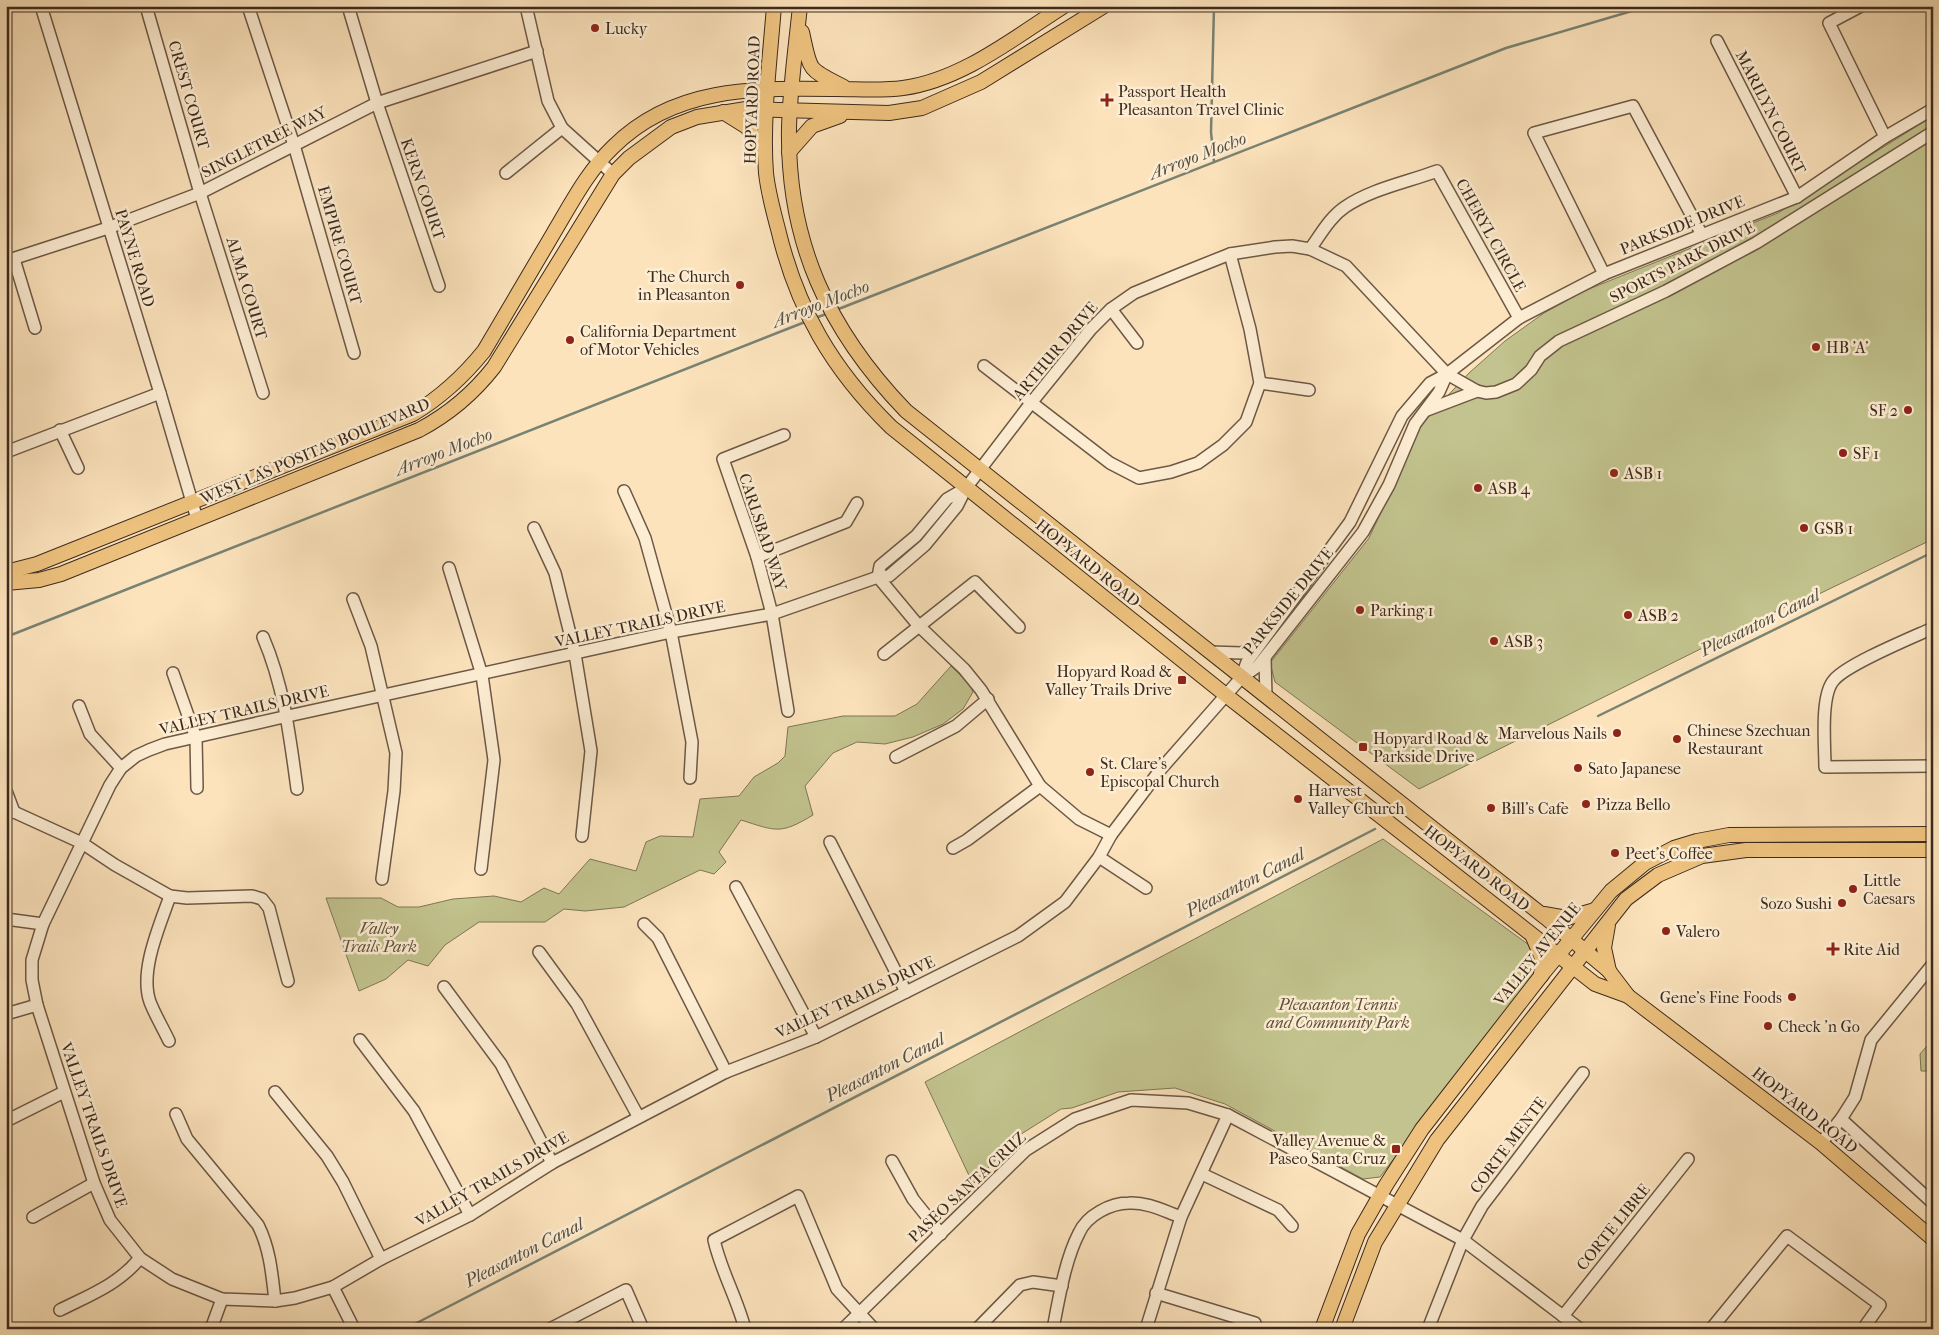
<svg xmlns="http://www.w3.org/2000/svg" width="1939" height="1335" viewBox="0 0 1939 1335" font-family="'IM FELL French Canon',serif">
<style>
.green{fill:#c2c38e;stroke:#7f7656}
.lines{fill:none;stroke-linecap:round;stroke-linejoin:round}
.stream{stroke:#788374;stroke-width:2.5}
.minor-casing{stroke:#6c5846;stroke-width:14}
.major-casing{stroke:#3c2a1e;stroke-width:16}
.minor{stroke:#fdedd3;stroke-width:11}
.major{stroke:#eec27e;stroke-width:14}
.poi-dot{fill:#8f2418;stroke:#fdedd3;stroke-width:2}
.labels{text-anchor:middle;dominant-baseline:central;stroke-width:5;stroke-linejoin:round;paint-order:stroke}
.poi-label{font-size:16px;fill:#3c2a1e;stroke:#fdedd3;text-anchor:start}
.street-label{font-size:16px;fill:#3c2a1e;stroke:#fdedd3}
.park-label{font-size:16px;font-style:italic;fill:#5e503a;stroke:#fdedd3}
.water-label{font-size:18px;font-style:italic;fill:#554f42;stroke:#fdedd3}
</style>
<rect width="100%" height="100%" fill="#fce3bc"/>
<filter id="stains"><feTurbulence type="fractalNoise" baseFrequency=".004" numOctaves="4"/><feColorMatrix values="0 0 0 0 .2 0 0 0 0 .09 0 0 0 0 .02 0 0 0 .5 -.17"/></filter>
<radialGradient id="worn" r=".72"><stop offset=".6" stop-color="#630" stop-opacity="0"/><stop offset="1" stop-color="#630" stop-opacity=".3"/></radialGradient>
<g class="green">
<path d="M1933,116V539L1794,606L1793,603L1419,789L1275,682L1270,663L1369,538L1422,423L1469,373L1505,341L1544,313L1584,291L1778,213Z"/>
<path d="M951,666L970,685L973,692L963,709L943,724L913,737L885,744L857,742L833,753L805,786L813,815C780,835 776,831 741,820L719,852L726,862L714,874L700,870L624,907L585,911L564,909L545,922H479L445,945L428,966L408,960L386,979L359,991L326,898H381L398,907H419L453,899L494,896L521,902L544,888L559,894L590,859L636,871L646,842L660,836L693,837L700,799L739,796L754,777L778,763L785,756L788,727L843,716H895L917,704Z"/>
<path d="M1383,839L1547,958L1380,1177L1363,1179L1225,1104L1175,1088L1118,1092L1072,1108L1061,1109L1018,1136L973,1184L925,1082Z"/>
<path d="M1933,1039V1071H1921L1920,1054Z"/>
</g>
<g class="lines">
<g class="stream">
<path d="M1214,6L1211,132L1214,162"/>
<path d="M836,310L1506,48L1649,6"/>
<path d="M815,318L829,313"/>
<path d="M6,637L805,322"/>
<path d="M1598,716L1933,552"/>
<path d="M405,1329L1375,829"/>
</g>
<defs>
<g id="minor">
<path d="M41,6L160,393L197,519"/>
<path d="M146,6L200,193L263,393"/>
<path d="M248,6L294,145L354,353"/>
<path d="M348,6L377,103L439,286"/>
<path d="M526,6L548,101L562,128L613,174"/>
<path d="M1861,6L1829,23L1885,137"/>
<path d="M1717,41L1797,197"/>
<path d="M506,173L562,128"/>
<path d="M1310,249C1321,234 1330,217 1345,207C1371,189 1408,182 1437,171L1519,318"/>
<path d="M14,259L35,328"/>
<path d="M6,261L108,228L200,193L377,103L537,51"/>
<path d="M1604,274L1534,133L1633,106L1701,233"/>
<path d="M1111,309L1137,343"/>
<path d="M984,366L1110,463L1139,478L1171,472L1198,463L1223,445L1246,422L1260,383L1250,329L1230,254"/>
<path d="M1447,374L1439,392L1415,424L1389,485L1363,532L1258,666L1241,678L1161,769L1111,835L1099,857L1065,902L1018,936L816,1037L726,1072L552,1163L470,1215L381,1259L333,1287L295,1298L275,1301L222,1299L172,1279L140,1258L110,1220L94,1183L37,1005L32,980V960L43,924L110,785L121,768L136,756L149,750L165,744L288,716L671,632L772,614L878,577L889,576L925,545L957,506L966,488L1031,403L1091,329L1111,309L1134,293L1180,274L1230,254L1275,247L1292,246L1310,249L1346,266L1447,374L1477,391L1486,393L1496,392L1516,384L1531,370L1540,356L1559,341L1666,291L1756,243L1933,132"/>
<path d="M1260,383L1309,390"/>
<path d="M1427,410L1477,391"/>
<path d="M60,430L78,468"/>
<path d="M784,435L723,459L757,557L772,614L788,711"/>
<path d="M6,452L160,393"/>
<path d="M624,491L645,538L671,632L692,742L690,778"/>
<path d="M534,528L555,573L575,654L591,751L582,836"/>
<path d="M757,557L846,522L857,503"/>
<path d="M449,568L482,675L494,760L481,869"/>
<path d="M878,577L918,625L964,669L981,690L1040,786L1079,819L1111,835"/>
<path d="M878,577L880,566L916,536L947,499L966,488"/>
<path d="M353,599L371,646L396,753L394,791L382,879"/>
<path d="M1933,628C1911,638 1847,664 1834,680C1820,695 1825,746 1825,767L1933,766"/>
<path d="M263,637C284,686 290,737 297,789"/>
<path d="M1209,652L1242,653L1257,645"/>
<path d="M884,654L975,582L1019,627"/>
<path d="M1265,658L1266,697"/>
<path d="M173,673L196,738L197,788"/>
<path d="M1241,678L1247,662L1350,522L1402,416L1430,383L1447,374L1519,318L1604,274L1797,197L1885,137L1933,109"/>
<path d="M79,706L90,734L121,768"/>
<path d="M896,757L956,726L988,699"/>
<path d="M6,791L14,812"/>
<path d="M6,813L14,812L82,843L115,865L170,896L187,898L252,896L262,899L269,908L288,981"/>
<path d="M830,842L906,992"/>
<path d="M953,848L967,840L1040,786"/>
<path d="M1099,857L1146,888"/>
<path d="M736,887L816,1037"/>
<path d="M6,919L43,924"/>
<path d="M644,924L658,938L726,1072"/>
<path d="M539,952L577,1004L638,1116"/>
<path d="M444,987L501,1064L552,1163"/>
<path d="M6,1014L37,1005"/>
<path d="M360,1040L414,1111L470,1215"/>
<path d="M169,1041C163,1028 155,1015 150,1002C139,971 160,925 170,896"/>
<path d="M275,1092L327,1156L343,1182L381,1259"/>
<path d="M176,1114L187,1139L258,1225C270,1249 272,1274 275,1301"/>
<path d="M1841,1119L1933,1203"/>
<path d="M6,1121L64,1092"/>
<path d="M1821,1143L1841,1119L1855,1097L1871,1040L1933,964"/>
<path d="M892,1161L913,1199L941,1234"/>
<path d="M1202,1174L1278,1210L1292,1226"/>
<path d="M33,1217L94,1183"/>
<path d="M333,1287L352,1325"/>
<path d="M1156,1293L1255,1323"/>
<path d="M60,1310C90,1295 119,1284 140,1258"/>
<path d="M1563,1316L1688,1159"/>
<path d="M211,1329L222,1299"/>
<path d="M550,1329L626,1290L643,1329"/>
<path d="M745,1329C737,1298 721,1271 714,1240L798,1196L837,1289L874,1329"/>
<path d="M843,1329L1026,1150L1075,1119L1131,1100L1188,1103L1228,1115L1463,1240L1580,1329"/>
<path d="M977,1329L1020,1285L1033,1282L1062,1286"/>
<path d="M1053,1329C1059,1298 1065,1260 1079,1233C1087,1215 1111,1203 1129,1203C1147,1202 1164,1211 1181,1217"/>
<path d="M1146,1329L1181,1217L1228,1115"/>
<path d="M1428,1329L1463,1240L1482,1206L1583,1073"/>
<path d="M1711,1329L1787,1236L1880,1305L1863,1329"/>
</g>
<g id="major">
<path d="M774,6C770,58 762,121 766,173C768,192 773,210 778,229C797,309 832,369 891,427L1227,696L1595,984L1628,996"/>
<path d="M800,6C796,46 790,87 789,128C787,242 828,330 906,411L1546,918L1609,971L1628,996L1821,1143L1933,1239"/>
<path d="M802,32C811,73 807,68 844,87"/>
<path d="M723,112L747,127L765,152"/>
<path d="M789,152L812,126L840,116"/>
<path d="M6,572L37,564L413,414C441,397 463,377 484,351C507,312 530,273 553,234C571,204 587,172 613,147C674,86 755,88 836,89C858,89 881,91 903,88C962,80 1015,37 1064,6"/>
<path d="M6,583L39,580L61,574L419,430C449,414 473,394 494,367L613,174L629,158L671,127L697,117L746,109L889,113L922,108L981,82L1104,6"/>
<path d="M1544,914L1567,918L1595,910"/>
<path d="M1608,925L1604,948L1609,971"/>
<path d="M1533,937L1542,958L1541,976"/>
<path d="M1322,1329L1358,1234L1386,1185L1422,1129L1544,972L1611,891L1645,863L1674,848L1697,841L1729,835L1933,834"/>
<path d="M1342,1329L1375,1242L1437,1140L1626,899L1658,875L1702,856L1746,850H1933"/>
</g>
</defs>
<use href="#minor" class="minor-casing"/>
<use href="#major" class="major-casing"/>
<use href="#minor" class="minor"/>
<use href="#major" class="major"/>
</g>
<g class="poi-dot">
<circle cx="595" cy="28" r="5"/>
<path d="M1104.5 92.5h5v5h5v5h-5v5h-5v-5h-5v-5h5z"/>
<circle cx="740" cy="285" r="5"/>
<circle cx="570" cy="340" r="5"/>
<circle cx="1816" cy="347" r="5"/>
<circle cx="1908" cy="410" r="5"/>
<circle cx="1843" cy="453" r="5"/>
<circle cx="1614" cy="473" r="5"/>
<circle cx="1478" cy="488" r="5"/>
<circle cx="1804" cy="528" r="5"/>
<circle cx="1360" cy="610" r="5"/>
<circle cx="1628" cy="615" r="5"/>
<circle cx="1494" cy="641" r="5"/>
<rect x="1177" y="675" width="10" height="10" rx="2.5"/>
<circle cx="1617" cy="733" r="5"/>
<circle cx="1677" cy="739" r="5"/>
<rect x="1358" y="742" width="10" height="10" rx="2.5"/>
<circle cx="1578" cy="768" r="5"/>
<circle cx="1090" cy="772" r="5"/>
<circle cx="1298" cy="799" r="5"/>
<circle cx="1586" cy="804" r="5"/>
<circle cx="1491" cy="808" r="5"/>
<circle cx="1615" cy="853" r="5"/>
<circle cx="1853" cy="889" r="5"/>
<circle cx="1842" cy="903" r="5"/>
<circle cx="1666" cy="931" r="5"/>
<path d="M1830.5 941.5h5v5h5v5h-5v5h-5v-5h-5v-5h5z"/>
<circle cx="1792" cy="997" r="5"/>
<circle cx="1768" cy="1026" r="5"/>
<rect x="1391" y="1144" width="10" height="10" rx="2.5"/>
</g>
<g class="labels">
<g class="poi-label">
<text x="605" y="28">Lucky</text>
<text x="1118" y="91">Passport Health<tspan x="1118" dy="18">Pleasanton Travel Clinic</tspan></text>
<text x="730" y="276" text-anchor="end">The Church<tspan x="730" dy="18">in Pleasanton</tspan></text>
<text x="580" y="331">California Department<tspan x="580" dy="18">of Motor Vehicles</tspan></text>
<text x="1826" y="347">HB 'A'</text>
<text x="1898" y="410" text-anchor="end">SF 2</text>
<text x="1853" y="453">SF 1</text>
<text x="1624" y="473">ASB 1</text>
<text x="1488" y="488">ASB 4</text>
<text x="1814" y="528">GSB 1</text>
<text x="1370" y="610">Parking 1</text>
<text x="1638" y="615">ASB 2</text>
<text x="1504" y="641">ASB 3</text>
<text x="1172" y="671" text-anchor="end">Hopyard Road &amp;<tspan x="1172" dy="18">Valley Trails Drive</tspan></text>
<text x="1687" y="730">Chinese Szechuan<tspan x="1687" dy="18">Restaurant</tspan></text>
<text x="1607" y="733" text-anchor="end">Marvelous Nails</text>
<text x="1373" y="738">Hopyard Road &amp;<tspan x="1373" dy="18">Parkside Drive</tspan></text>
<text x="1100" y="763">St. Clare's<tspan x="1100" dy="18">Episcopal Church</tspan></text>
<text x="1588" y="768">Sato Japanese</text>
<text x="1308" y="790">Harvest<tspan x="1308" dy="18">Valley Church</tspan></text>
<text x="1596" y="804">Pizza Bello</text>
<text x="1501" y="808">Bill's Cafe</text>
<text x="1625" y="853">Peet's Coffee</text>
<text x="1863" y="880">Little<tspan x="1863" dy="18">Caesars</tspan></text>
<text x="1832" y="903" text-anchor="end">Sozo Sushi</text>
<text x="1676" y="931">Valero</text>
<text x="1843" y="949">Rite Aid</text>
<text x="1782" y="997" text-anchor="end">Gene's Fine Foods</text>
<text x="1778" y="1026">Check 'n Go</text>
<text x="1386" y="1140" text-anchor="end">Valley Avenue &amp;<tspan x="1386" dy="18">Paseo Santa Cruz</tspan></text>
</g>
<g class="street-label">
<text transform="translate(189 95) rotate(74)">CREST COURT</text>
<text transform="translate(752 100) rotate(-88)">HOPYARD ROAD</text>
<text transform="translate(1771 112) rotate(63)">MARILYN COURT</text>
<text transform="translate(264 142) rotate(-27)">SINGLETREE WAY</text>
<text transform="translate(423 189) rotate(71)">KERN COURT</text>
<text transform="translate(1682 225) rotate(-22)">PARKSIDE DRIVE</text>
<text transform="translate(1491 235) rotate(61)">CHERYL CIRCLE</text>
<text transform="translate(340 245) rotate(74)">EMPIRE COURT</text>
<text transform="translate(135 258) rotate(73)">PAYNE ROAD</text>
<text transform="translate(1682 262) rotate(-27)">SPORTS PARK DRIVE</text>
<text transform="translate(247 288) rotate(73)">ALMA COURT</text>
<text transform="translate(1055 351) rotate(-50)">ARTHUR DRIVE</text>
<text transform="translate(315 451) rotate(-23)">WEST LAS POSITAS BOULEVARD</text>
<text transform="translate(763 532) rotate(72)">CARLSBAD WAY</text>
<text transform="translate(1088 563) rotate(39)">HOPYARD ROAD</text>
<text transform="translate(1288 601) rotate(-51)">PARKSIDE DRIVE</text>
<text transform="translate(640 624) rotate(-12)">VALLEY TRAILS DRIVE</text>
<text transform="translate(244 710) rotate(-13)">VALLEY TRAILS DRIVE</text>
<text transform="translate(1477 868) rotate(38)">HOPYARD ROAD</text>
<text transform="translate(1537 954) rotate(-51)">VALLEY AVENUE</text>
<text transform="translate(855 997) rotate(-25)">VALLEY TRAILS DRIVE</text>
<text transform="translate(1805 1110) rotate(38)">HOPYARD ROAD</text>
<text transform="translate(94 1125) rotate(71)">VALLEY TRAILS DRIVE</text>
<text transform="translate(1508 1145) rotate(-53)">CORTE MENTE</text>
<text transform="translate(492 1179) rotate(-30)">VALLEY TRAILS DRIVE</text>
<text transform="translate(967 1187) rotate(-43)">PASEO SANTA CRUZ</text>
<text transform="translate(1613 1227) rotate(-51)">CORTE LIBRE</text>
</g>
<g class="park-label">
<text x="379" y="928">Valley<tspan x="379" dy="18">Trails Park</tspan></text>
<text x="1338" y="1004">Pleasanton Tennis<tspan x="1338" dy="18">and Community Park</tspan></text>
</g>
<g class="water-label">
<text transform="translate(1198 156) rotate(-21)">Arroyo Mocho</text>
<text transform="translate(821 304) rotate(-21)">Arroyo Mocho</text>
<text transform="translate(444 452) rotate(-21)">Arroyo Mocho</text>
<text transform="translate(1760 623) rotate(-26)">Pleasanton Canal</text>
<text transform="translate(1245 883) rotate(-27)">Pleasanton Canal</text>
<text transform="translate(885 1068) rotate(-27)">Pleasanton Canal</text>
<text transform="translate(524 1253) rotate(-27)">Pleasanton Canal</text>
</g>
</g>
<rect width="1939" height="1335" fill="none" stroke="#fce3bc" stroke-width="25"/>
<rect x="8" y="8" width="1924" height="1320" fill="none" stroke="#3c2a1e" stroke-width="2.5"/>
<rect x="12" y="12" width="1914" height="1310" fill="none" stroke="#3c2a1e"/>
<rect width="100%" height="100%" filter="url(#stains)"/>
<rect width="100%" height="100%" fill="url(#worn)"/>
</svg>
